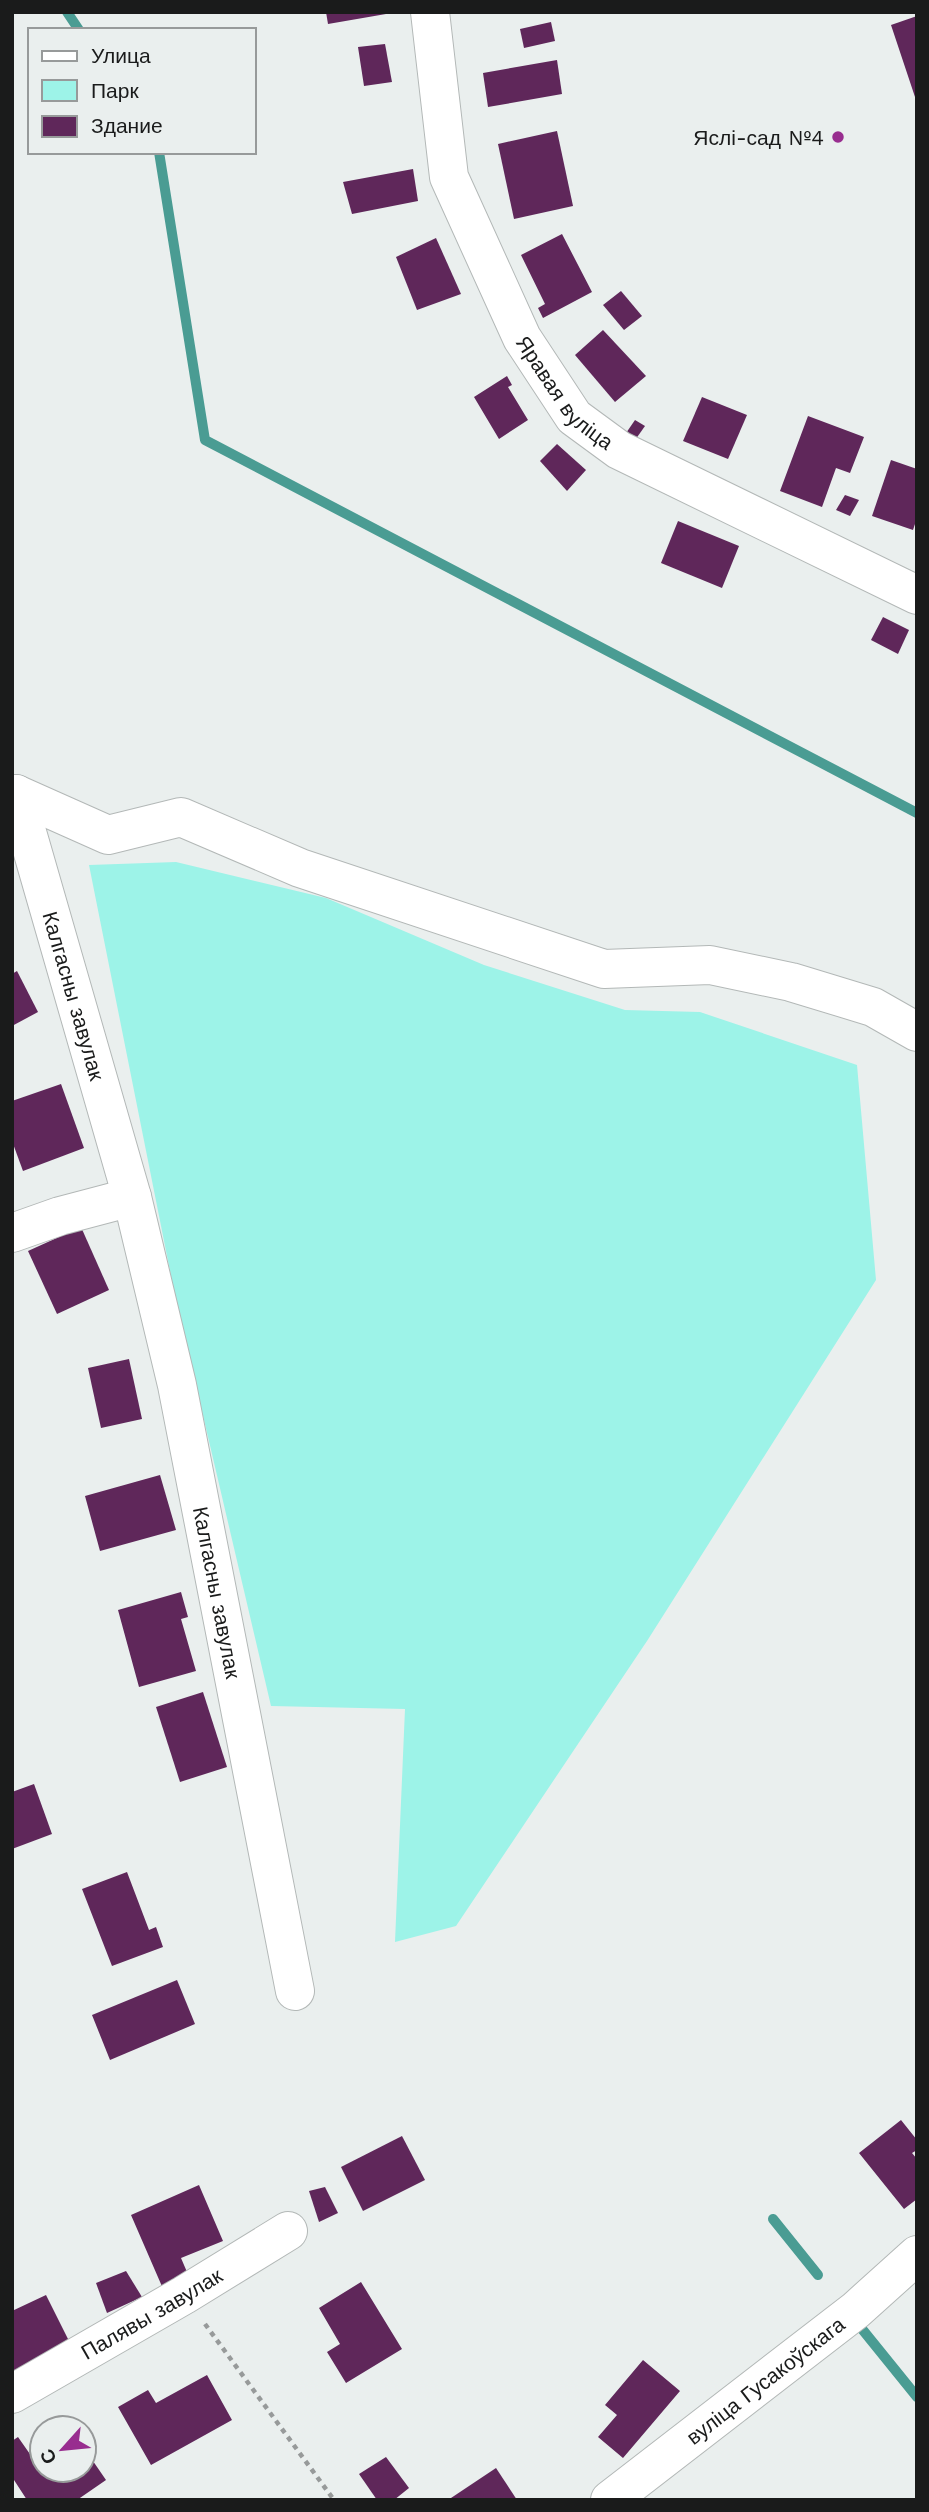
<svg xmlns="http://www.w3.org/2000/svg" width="929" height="2512" viewBox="0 0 929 2512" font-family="'Work Sans',sans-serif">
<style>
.green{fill:#9df3e8}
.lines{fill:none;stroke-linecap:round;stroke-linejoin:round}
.stream{stroke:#4a9c93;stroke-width:10}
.building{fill:#5f275a}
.minor-casing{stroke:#b3b8b7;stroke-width:40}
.path{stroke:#979a9a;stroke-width:4.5;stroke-dasharray:5 5;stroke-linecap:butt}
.minor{stroke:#fff;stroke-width:38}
.poi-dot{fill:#982d8f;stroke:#eaefee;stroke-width:2.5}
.labels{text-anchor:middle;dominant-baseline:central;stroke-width:7;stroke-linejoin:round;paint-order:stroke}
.poi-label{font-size:21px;fill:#1a1b1b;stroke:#eaefee;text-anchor:end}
.street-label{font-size:21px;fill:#1a1b1b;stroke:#eaefee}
</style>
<rect width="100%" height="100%" fill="#eaefee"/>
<path class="green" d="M176,862L326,898L484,965L625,1010L700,1012L857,1065L876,1280L647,1641L456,1926L395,1942L405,1709L271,1706L175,1296L89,865Z"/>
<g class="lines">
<g class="stream">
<path d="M67,12L79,30"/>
<path d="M159,152L205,440L917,813"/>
<path d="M773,2219L818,2275"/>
<path d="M862,2329L917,2397"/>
</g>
</g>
<g class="building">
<path d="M326,12H386V14L328,24Z"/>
<path d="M917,16V100H916L891,25Z"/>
<path d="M551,22L555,41L524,48L520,29Z"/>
<path d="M385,44L392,82L364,86L358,47Z"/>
<path d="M557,60L562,94L488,107L483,73Z"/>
<path d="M557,131L573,206L514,219L498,144Z"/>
<path d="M413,169L418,201L352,214L343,182Z"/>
<path d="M562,234L592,292L543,318L538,308L545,304L521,255Z"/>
<path d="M436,238L461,294L417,310L396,257Z"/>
<path d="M621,291L642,316L624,330L603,305Z"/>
<path d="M603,330L646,376L615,402L575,355Z"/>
<path d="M507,376L512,385L508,387L528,420L499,439L474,397Z"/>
<path d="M702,397L747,415L728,459L683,441Z"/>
<path d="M808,416L864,437L850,473L836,468L822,507L780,491Z"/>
<path d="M635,420L645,426L633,443L624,436Z"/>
<path d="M557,444L586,470L567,491L540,461Z"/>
<path d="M891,460L917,469V518L913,530L872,516Z"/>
<path d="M845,495L859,500L850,516L836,510Z"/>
<path d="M678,521L739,546L722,588L661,563Z"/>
<path d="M883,617L909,630L898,654L871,640Z"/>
<path d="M17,971L38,1012L12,1026V974Z"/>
<path d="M61,1084L84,1148L23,1171L12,1141V1101Z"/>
<path d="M81,1227L109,1290L57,1314L28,1251Z"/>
<path d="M129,1359L142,1419L101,1428L88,1368Z"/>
<path d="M160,1475L176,1530L100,1551L85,1496Z"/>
<path d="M181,1592L188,1617L181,1619L196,1671L139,1687L118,1610Z"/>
<path d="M203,1692L227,1767L180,1782L156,1707Z"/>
<path d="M34,1784L52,1834L12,1849V1792Z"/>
<path d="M127,1872L149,1930L156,1927L163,1947L112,1966L82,1889Z"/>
<path d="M177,1980L195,2024L110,2060L92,2015Z"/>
<path d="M901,2120L917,2140V2150L912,2153L917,2159V2199L904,2209L859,2153Z"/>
<path d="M402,2136L425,2180L363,2211L341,2167Z"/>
<path d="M199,2185L223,2241L181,2258L190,2279L164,2291L131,2215Z"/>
<path d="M325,2187L338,2213L319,2222L309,2191Z"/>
<path d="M126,2271L142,2297L107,2313L96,2283Z"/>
<path d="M361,2282L402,2349L346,2383L327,2352L340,2344L319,2308Z"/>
<path d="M46,2295L71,2345L12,2373V2311Z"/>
<path d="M643,2360L680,2391L623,2458L598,2437L617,2415L605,2405Z"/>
<path d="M207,2375L232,2420L151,2465L118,2407L148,2390L156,2403Z"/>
<path d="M18,2437L32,2457L42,2450V2470H84V2448L106,2480L77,2500H27L14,2480L12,2481V2441Z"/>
<path d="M386,2457L409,2488L394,2500H377L359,2474Z"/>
<path d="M496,2468L517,2500H448Z"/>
</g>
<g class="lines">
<defs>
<g id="minor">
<path id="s1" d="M430,12L449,177L522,338L574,417L619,450L917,595"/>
<path id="s2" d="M16,794L132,1197L177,1385L295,1991"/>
<path d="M16,794L108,835L181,817L300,868L604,969L710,965L791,982L873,1007L917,1032"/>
<path d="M12,1233L60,1216L132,1197"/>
<path id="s3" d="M12,2394L184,2295L288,2231"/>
<path id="s4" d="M610,2500L856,2310L917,2255"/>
</g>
</defs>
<use href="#minor" class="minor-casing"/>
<path class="path" d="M205,2324L334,2500"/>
<use href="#minor" class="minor"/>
</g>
<circle class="poi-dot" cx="838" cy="137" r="7"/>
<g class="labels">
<g class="poi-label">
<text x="824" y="137">Яслі-сад №4</text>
</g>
<g class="street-label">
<text stroke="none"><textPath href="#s1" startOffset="413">Яравая вуліца</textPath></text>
<text stroke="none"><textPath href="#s2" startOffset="210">Калгасны завулак</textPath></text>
<text stroke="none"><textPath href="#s2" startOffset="824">Калгасны завулак</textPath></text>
<text stroke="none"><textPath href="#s3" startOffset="161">Палявы завулак</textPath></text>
<text stroke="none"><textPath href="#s4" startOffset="196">вуліца Гусакоўскага</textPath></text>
</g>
</g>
<rect width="929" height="2512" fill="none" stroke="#1a1b1b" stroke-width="28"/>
<rect x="28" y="28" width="228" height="126" fill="#eaefee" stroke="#979a9a" stroke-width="2"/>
<rect x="42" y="51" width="35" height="10" fill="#ffffff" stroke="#979a9a" stroke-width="2"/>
<text x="91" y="63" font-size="21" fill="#1a1b1b">Улица</text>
<rect x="42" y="80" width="35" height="21" fill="#9df3e8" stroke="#979a9a" stroke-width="2"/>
<text x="91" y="98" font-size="21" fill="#1a1b1b">Парк</text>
<rect x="42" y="116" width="35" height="21" fill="#5f275a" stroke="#979a9a" stroke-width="2"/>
<text x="91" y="133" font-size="21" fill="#1a1b1b">Здание</text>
<g transform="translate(63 2449) rotate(243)"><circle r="33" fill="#eaefee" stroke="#979a9a" stroke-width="2"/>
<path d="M0-5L12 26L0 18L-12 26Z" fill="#982d8f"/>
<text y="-10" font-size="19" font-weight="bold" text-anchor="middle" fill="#1a1b1b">С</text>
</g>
</svg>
